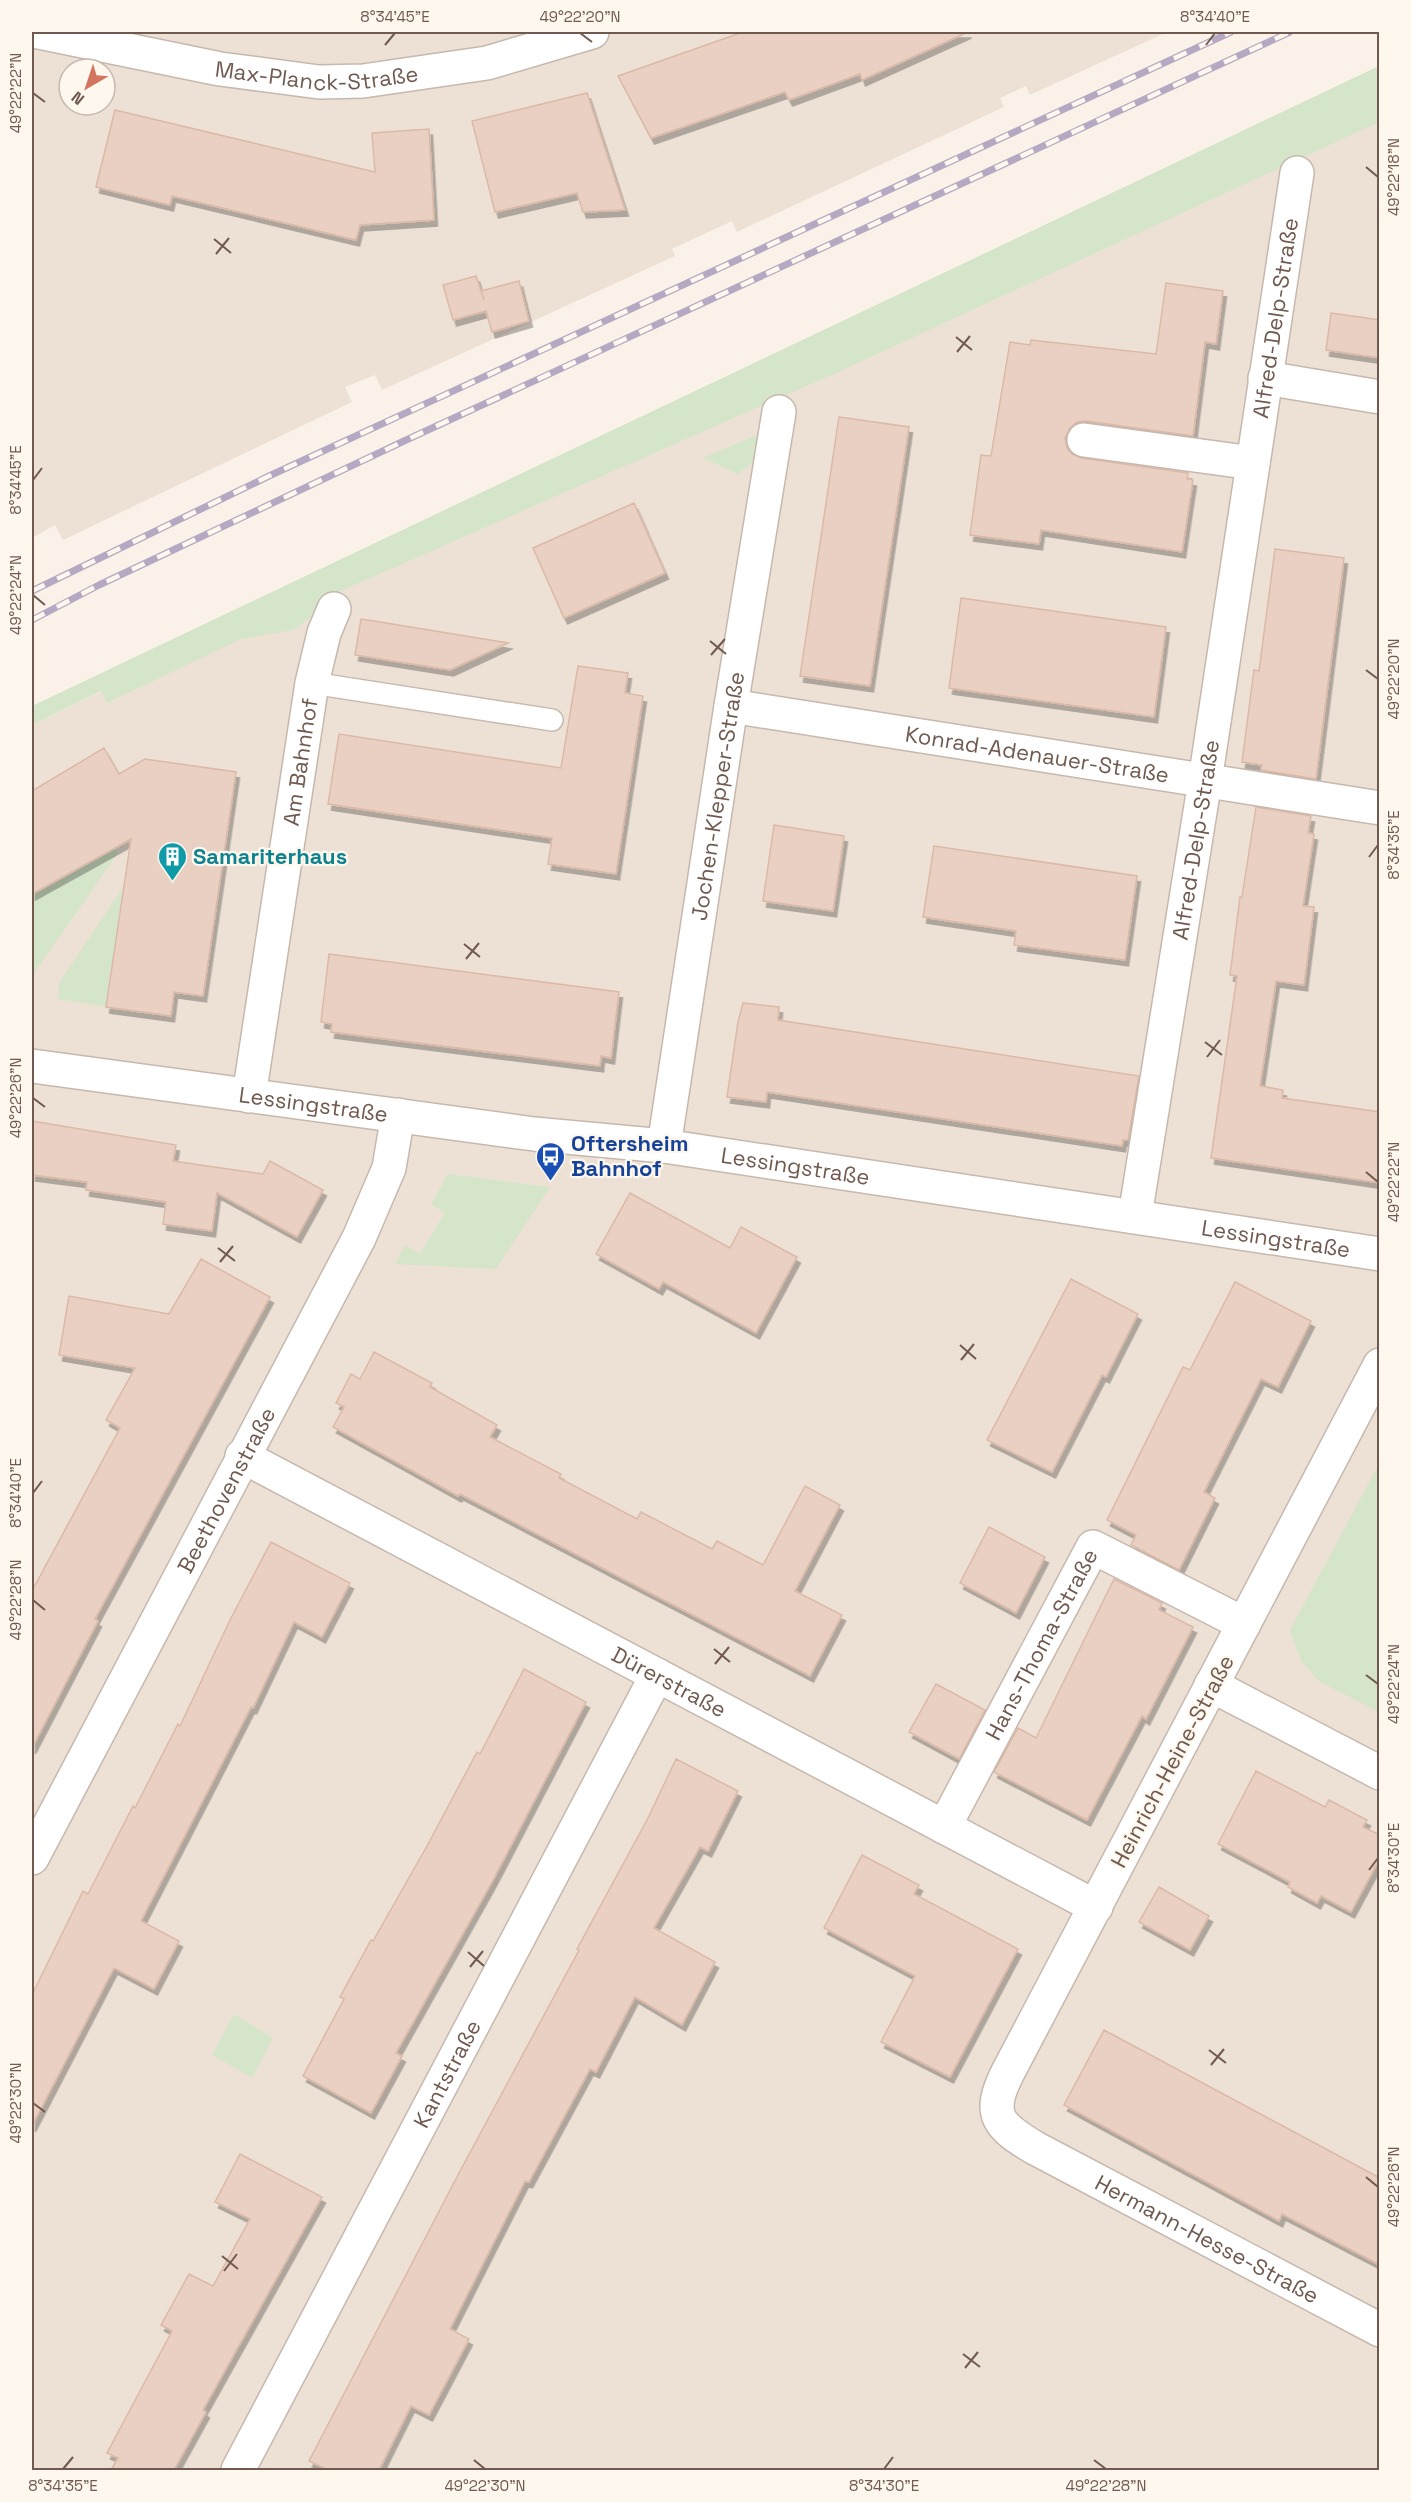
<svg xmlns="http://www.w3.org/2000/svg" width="1411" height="2502" viewBox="0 0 1411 2502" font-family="'Space Grotesk',sans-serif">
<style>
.residential{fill:#ede1d5;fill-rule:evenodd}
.green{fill:#d5e5c9}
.building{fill:#e9d0c2;stroke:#dcb9a6;stroke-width:1.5;filter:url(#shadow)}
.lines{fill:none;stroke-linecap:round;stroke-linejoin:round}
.lane-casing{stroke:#c7b8ae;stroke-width:24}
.street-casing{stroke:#c7b8ae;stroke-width:36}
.lane{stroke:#fff;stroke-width:21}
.street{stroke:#fff;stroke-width:33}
.rail-casing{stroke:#b5a8c2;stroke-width:7}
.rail{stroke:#fdf7ee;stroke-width:4.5;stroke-dasharray:14;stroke-linecap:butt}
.ticks{fill:none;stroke:#705a50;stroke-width:2}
.labels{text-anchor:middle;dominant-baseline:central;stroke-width:4.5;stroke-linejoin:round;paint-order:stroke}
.street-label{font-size:22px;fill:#705a50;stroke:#fdf7ee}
.culture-label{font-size:22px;font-weight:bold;fill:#0d838f;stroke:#fdf7ee;text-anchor:start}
.transit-label{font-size:22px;font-weight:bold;fill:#164399;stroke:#fdf7ee;text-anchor:start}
.neatline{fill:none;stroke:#705a50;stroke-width:2}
.ticks-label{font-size:15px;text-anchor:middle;fill:#705a50}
</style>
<defs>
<filter id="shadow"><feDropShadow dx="3.5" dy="6" stdDeviation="0" flood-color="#0004"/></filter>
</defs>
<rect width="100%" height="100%" fill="#faf2e8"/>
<g class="residential">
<path d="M32,32H1167L1030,95L1026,86L1000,98L1004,107L737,232L732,221L672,249L675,256L382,390L375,375L345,387L352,402L63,540L55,525L32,538ZM69,69H105V105H69Z"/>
<path d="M1379,98V2470H32V725L283,603Z"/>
</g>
<g class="green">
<path d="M1379,66V122L836,373L327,597L321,609L294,630L241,639L107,703L101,691L32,725V706Z"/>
<path d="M761,433C758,455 757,461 738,474L703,458Z"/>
<path d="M115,848L118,853L32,976V896Z"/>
<path d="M124,886L106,1007L58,999L59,983Z"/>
<path d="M448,1174L550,1187L496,1269L395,1264L405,1245L420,1254L445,1213L431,1204Z"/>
<path d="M1379,1464V1712L1320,1682L1301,1661L1290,1630Z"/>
<path d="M234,2014L273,2038L252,2078L212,2055Z"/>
</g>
<g class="building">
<path d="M743,32H968L862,80L860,74L789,100L785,92L651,138L618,76Z"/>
<path d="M587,93L625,210L583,212L577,193L495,212L472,121Z"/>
<path d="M115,110L375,172L372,133L429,129L434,220L360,225L356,240L172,196L170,205L96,187Z"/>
<path d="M476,276L484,300L481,291L519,281L529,321L492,332L486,311L453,320L443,285Z"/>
<path d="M1166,283L1223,291L1216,344L1205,342L1193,436L1086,421L1077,422L1070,428L1065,438L1067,448L1072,454L1081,458L1188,473L1187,479L1193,480L1182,552L1041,530L1039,544L970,535L981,455L991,456L1010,342L1030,345L1031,340L1156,354Z"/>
<path d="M1331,313L1380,320V358L1326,350Z"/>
<path d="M839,417L909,427L870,686L800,676Z"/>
<path d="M634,503L665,573L564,618L533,548Z"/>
<path d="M1275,549L1344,558L1316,779L1261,770L1262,765L1242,762L1254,670L1259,671Z"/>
<path d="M961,598L1166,627L1154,717L949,688Z"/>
<path d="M361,619L380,622L508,643L450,670L355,655Z"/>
<path d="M578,666L628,673L625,693L643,696L616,874L548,864L552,838L328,804L339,734L561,768Z"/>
<path d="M104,748L119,774L145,759L236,772L203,996L174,992L171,1016L106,1007L131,839L32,894V791Z"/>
<path d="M1256,807L1311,816L1308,833L1314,834L1303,906L1314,907L1304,985L1276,981L1260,1086L1283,1090L1282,1098L1380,1112V1183L1211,1158L1237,976L1230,975L1240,897H1242Z"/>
<path d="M774,825L844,836L833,911L763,901Z"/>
<path d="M934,846L1137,876L1125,960L1014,945L1016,931L923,917Z"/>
<path d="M329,954L619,992L611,1058L601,1056L600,1066L331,1032L332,1024L321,1022Z"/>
<path d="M743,1003L779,1007L778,1020L1139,1076L1128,1140H1123L1122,1146L767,1092L766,1102L727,1097L738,1022Z"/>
<path d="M32,1121L176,1145L173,1161L263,1174L270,1161L323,1190L297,1237L217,1193L212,1231L163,1224L166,1202L86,1190L87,1182L32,1175Z"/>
<path d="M630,1193L730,1248L741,1227L797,1257L756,1333L663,1282L659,1289L596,1254Z"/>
<path d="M201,1259L270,1297L95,1619L98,1621L32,1748V1591L120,1428L106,1420L135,1368L59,1355L69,1296L169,1314Z"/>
<path d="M1071,1279L1138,1314L1106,1377L1102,1375L1052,1472L987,1440Z"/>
<path d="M1235,1282L1311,1321L1278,1387L1261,1379L1204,1492L1215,1498L1179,1570L1131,1545L1136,1535L1107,1520L1183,1367L1190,1370Z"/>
<path d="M374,1352L432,1383L430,1387L497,1425L490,1437L561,1474L559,1478L637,1519L641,1512L712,1549L717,1541L763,1565L805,1486L840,1505L795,1591L842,1615L810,1676L460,1494L458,1496L333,1427L344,1407L336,1403L351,1374L360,1379Z"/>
<path d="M989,1527L1045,1557L1016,1613L960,1583Z"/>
<path d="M271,1542L350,1583L322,1637L294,1622L253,1708L251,1707L141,1921L179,1941L154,1989L114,1968L32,2126V1995L83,1891L88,1894L133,1806L135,1808L178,1724L180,1726L231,1618Z"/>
<path d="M1114,1579L1162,1603L1159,1610L1193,1627L1146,1719L1142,1716L1087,1820L994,1772L1018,1728L1036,1738Z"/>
<path d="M524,1669L586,1702L492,1882L396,2053L402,2056L371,2113L303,2076L344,1999L340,1997L371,1940L373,1941L427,1846L477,1752L480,1754Z"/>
<path d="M936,1684L985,1710L959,1759L909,1732Z"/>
<path d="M676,1759L738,1791L708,1851L700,1847L654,1928L715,1962L682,2025L635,1997L596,2072L590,2069L529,2182L525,2181L450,2329L469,2339L429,2415L411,2406L379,2470H328L309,2461L459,2173L579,1950L577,1949L647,1820Z"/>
<path d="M1256,1771L1325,1807L1329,1800L1367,1820L1363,1827L1380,1835V1858L1351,1912L1321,1896L1317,1903L1288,1887L1290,1882L1218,1844Z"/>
<path d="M862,1855L919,1885L914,1894L1018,1949L950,2077L881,2042L915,1976L824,1928Z"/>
<path d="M1159,1887L1209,1916L1190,1950L1139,1922Z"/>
<path d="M1104,2030L1380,2178V2265L1282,2214L1279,2221L1064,2105Z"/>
<path d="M240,2154L322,2197L203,2410L206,2412L174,2470H111L118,2458L107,2453L172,2331L161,2325L189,2274L213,2286L250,2219L215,2202Z"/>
</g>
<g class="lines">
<defs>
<path id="lane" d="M312,683L552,720"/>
<g id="street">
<path id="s1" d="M39,32L220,69L319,82L363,81L487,63L592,32"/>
<path d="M1265,378L1380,397"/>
<path d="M1084,440L1253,463"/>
<path id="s2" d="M731,706L1380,808"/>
<path id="s3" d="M32,1066L534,1134L664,1146L1380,1254"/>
<path id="s4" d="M249,1096L312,683L324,633L334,609"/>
<path id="s5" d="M664,1146L731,706L779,412"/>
<path id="s6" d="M1135,1216L1205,781L1297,173"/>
<path id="s7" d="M1380,1365L1008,2072C986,2115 998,2126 1035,2148L1380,2330"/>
<path id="s8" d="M242,1456L1096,1907"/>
<path d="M1211,1685L1380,1773"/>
<path id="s9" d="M944,1827L1093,1547L1244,1624"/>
<path id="s10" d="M32,1858L359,1238L389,1168L398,1115"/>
<path id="s11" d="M238,2470L657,1675"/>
</g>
</defs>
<use href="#lane" class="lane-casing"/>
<use href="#street" class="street-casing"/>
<use href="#lane" class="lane"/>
<use href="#street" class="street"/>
<defs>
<g id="rail">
<path d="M32,591L269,476L1231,32"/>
<path d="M32,620L99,585L404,441L1290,32"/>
</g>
</defs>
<use href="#rail" class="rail-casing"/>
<use href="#rail" class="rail"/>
</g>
<path class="ticks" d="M580,33L592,42M385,45L395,33M1206,45L1215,33M33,93L45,102M1366,167L1378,177M214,239L231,253M216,254L229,238M956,337L972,350M957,352L970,336M33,480L42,468M33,595L45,605M710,641L726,654M711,655L725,639M1366,670L1378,679M1369,857L1378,845M464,944L480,957M466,959L479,943M1205,1042L1222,1055M1207,1057L1220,1040M33,1098L45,1107M1366,1172L1378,1182M218,1248L235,1261M220,1262L233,1246M960,1345L976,1359M961,1360L974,1344M33,1493L42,1481M33,1600L45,1610M714,1649L730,1662M715,1664L729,1647M1366,1675L1378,1684M1369,1870L1378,1858M468,1952L484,1966M470,1967L483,1951M1209,2050L1226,2063M1211,2065L1224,2049M33,2103L45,2112M1366,2177L1378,2187M222,2256L238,2269M224,2271L237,2254M963,2354L980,2367M965,2368L978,2352M474,2460L485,2469M1094,2460L1106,2469M63,2469L73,2457M884,2469L893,2457"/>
<defs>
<symbol id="building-pin" viewBox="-11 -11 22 30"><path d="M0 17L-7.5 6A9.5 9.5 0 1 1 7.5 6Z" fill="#0f9aa8" stroke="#fdf7ee"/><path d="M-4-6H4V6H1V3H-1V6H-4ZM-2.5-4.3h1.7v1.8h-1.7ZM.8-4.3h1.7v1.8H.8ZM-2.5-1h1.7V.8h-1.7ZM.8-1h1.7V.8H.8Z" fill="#fff"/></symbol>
<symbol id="bus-pin" viewBox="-11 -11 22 30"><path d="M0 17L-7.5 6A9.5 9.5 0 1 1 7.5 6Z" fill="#1a4fb4" stroke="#fdf7ee"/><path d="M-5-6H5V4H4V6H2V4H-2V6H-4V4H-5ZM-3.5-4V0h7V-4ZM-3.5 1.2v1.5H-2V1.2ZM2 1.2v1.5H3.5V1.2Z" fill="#fff"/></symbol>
</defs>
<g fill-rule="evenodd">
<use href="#building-pin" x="156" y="840" width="33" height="45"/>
<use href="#bus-pin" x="534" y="1140" width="33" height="45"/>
</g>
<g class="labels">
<g class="street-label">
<text stroke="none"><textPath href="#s1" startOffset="282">Max-Planck-Straße</textPath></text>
<text stroke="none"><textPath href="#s6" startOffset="909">Alfred-Delp-Straße</textPath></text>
<text stroke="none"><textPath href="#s2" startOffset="310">Konrad-Adenauer-Straße</textPath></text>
<text stroke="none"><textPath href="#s4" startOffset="338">Am Bahnhof</textPath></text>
<text stroke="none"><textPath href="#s5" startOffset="354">Jochen-Klepper-Straße</textPath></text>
<text stroke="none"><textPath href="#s6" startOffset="381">Alfred-Delp-Straße</textPath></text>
<text stroke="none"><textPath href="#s3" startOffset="284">Lessingstraße</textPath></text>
<text stroke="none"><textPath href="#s3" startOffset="770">Lessingstraße</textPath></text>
<text stroke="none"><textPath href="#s3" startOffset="1256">Lessingstraße</textPath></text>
<text stroke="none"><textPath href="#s10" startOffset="416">Beethovenstraße</textPath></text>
<text stroke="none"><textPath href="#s9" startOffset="207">Hans-Thoma-Straße</textPath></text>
<text stroke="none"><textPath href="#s8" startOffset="483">Dürerstraße</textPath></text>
<text transform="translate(1172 1761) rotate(-62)">Heinrich-Heine-Straße</text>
<text stroke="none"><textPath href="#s11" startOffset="448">Kantstraße</textPath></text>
<text stroke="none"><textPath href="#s7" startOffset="1089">Hermann-Hesse-Straße</textPath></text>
</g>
<g class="culture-label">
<text x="193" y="856">Samariterhaus</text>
</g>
<g class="transit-label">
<text x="571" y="1143">Oftersheim<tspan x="571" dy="25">Bahnhof</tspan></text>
</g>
</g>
<rect width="1411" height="2502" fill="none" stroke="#fdf7ee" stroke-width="66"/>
<g transform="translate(87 87) rotate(219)"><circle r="28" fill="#fdf7ee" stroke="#c5b8af" stroke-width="1.5"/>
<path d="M0-4.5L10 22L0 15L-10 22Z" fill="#d3745e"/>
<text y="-9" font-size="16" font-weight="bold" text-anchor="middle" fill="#705a50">N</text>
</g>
<rect x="33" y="33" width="1345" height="2436" class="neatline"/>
<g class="ticks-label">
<text x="395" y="22">8°34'45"E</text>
<text x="580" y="22">49°22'20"N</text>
<text x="1215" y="22">8°34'40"E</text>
<text transform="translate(16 93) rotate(-90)" y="5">49°22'22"N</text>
<text transform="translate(1394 177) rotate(-90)" y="5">49°22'18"N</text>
<text transform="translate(16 480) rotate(-90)" y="5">8°34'45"E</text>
<text transform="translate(16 595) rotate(-90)" y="5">49°22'24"N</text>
<text transform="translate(1394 679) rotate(-90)" y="5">49°22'20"N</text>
<text transform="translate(1394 845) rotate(-90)" y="5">8°34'35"E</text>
<text transform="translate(16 1098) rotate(-90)" y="5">49°22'26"N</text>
<text transform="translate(1394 1182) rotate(-90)" y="5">49°22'22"N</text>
<text transform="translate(16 1493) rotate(-90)" y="5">8°34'40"E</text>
<text transform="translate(16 1600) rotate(-90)" y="5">49°22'28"N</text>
<text transform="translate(1394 1684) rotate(-90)" y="5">49°22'24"N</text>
<text transform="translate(1394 1858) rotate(-90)" y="5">8°34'30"E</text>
<text transform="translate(16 2103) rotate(-90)" y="5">49°22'30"N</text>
<text transform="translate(1394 2187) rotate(-90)" y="5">49°22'26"N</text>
<text x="63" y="2491">8°34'35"E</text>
<text x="485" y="2491">49°22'30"N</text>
<text x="884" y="2491">8°34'30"E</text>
<text x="1106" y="2491">49°22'28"N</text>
</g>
</svg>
